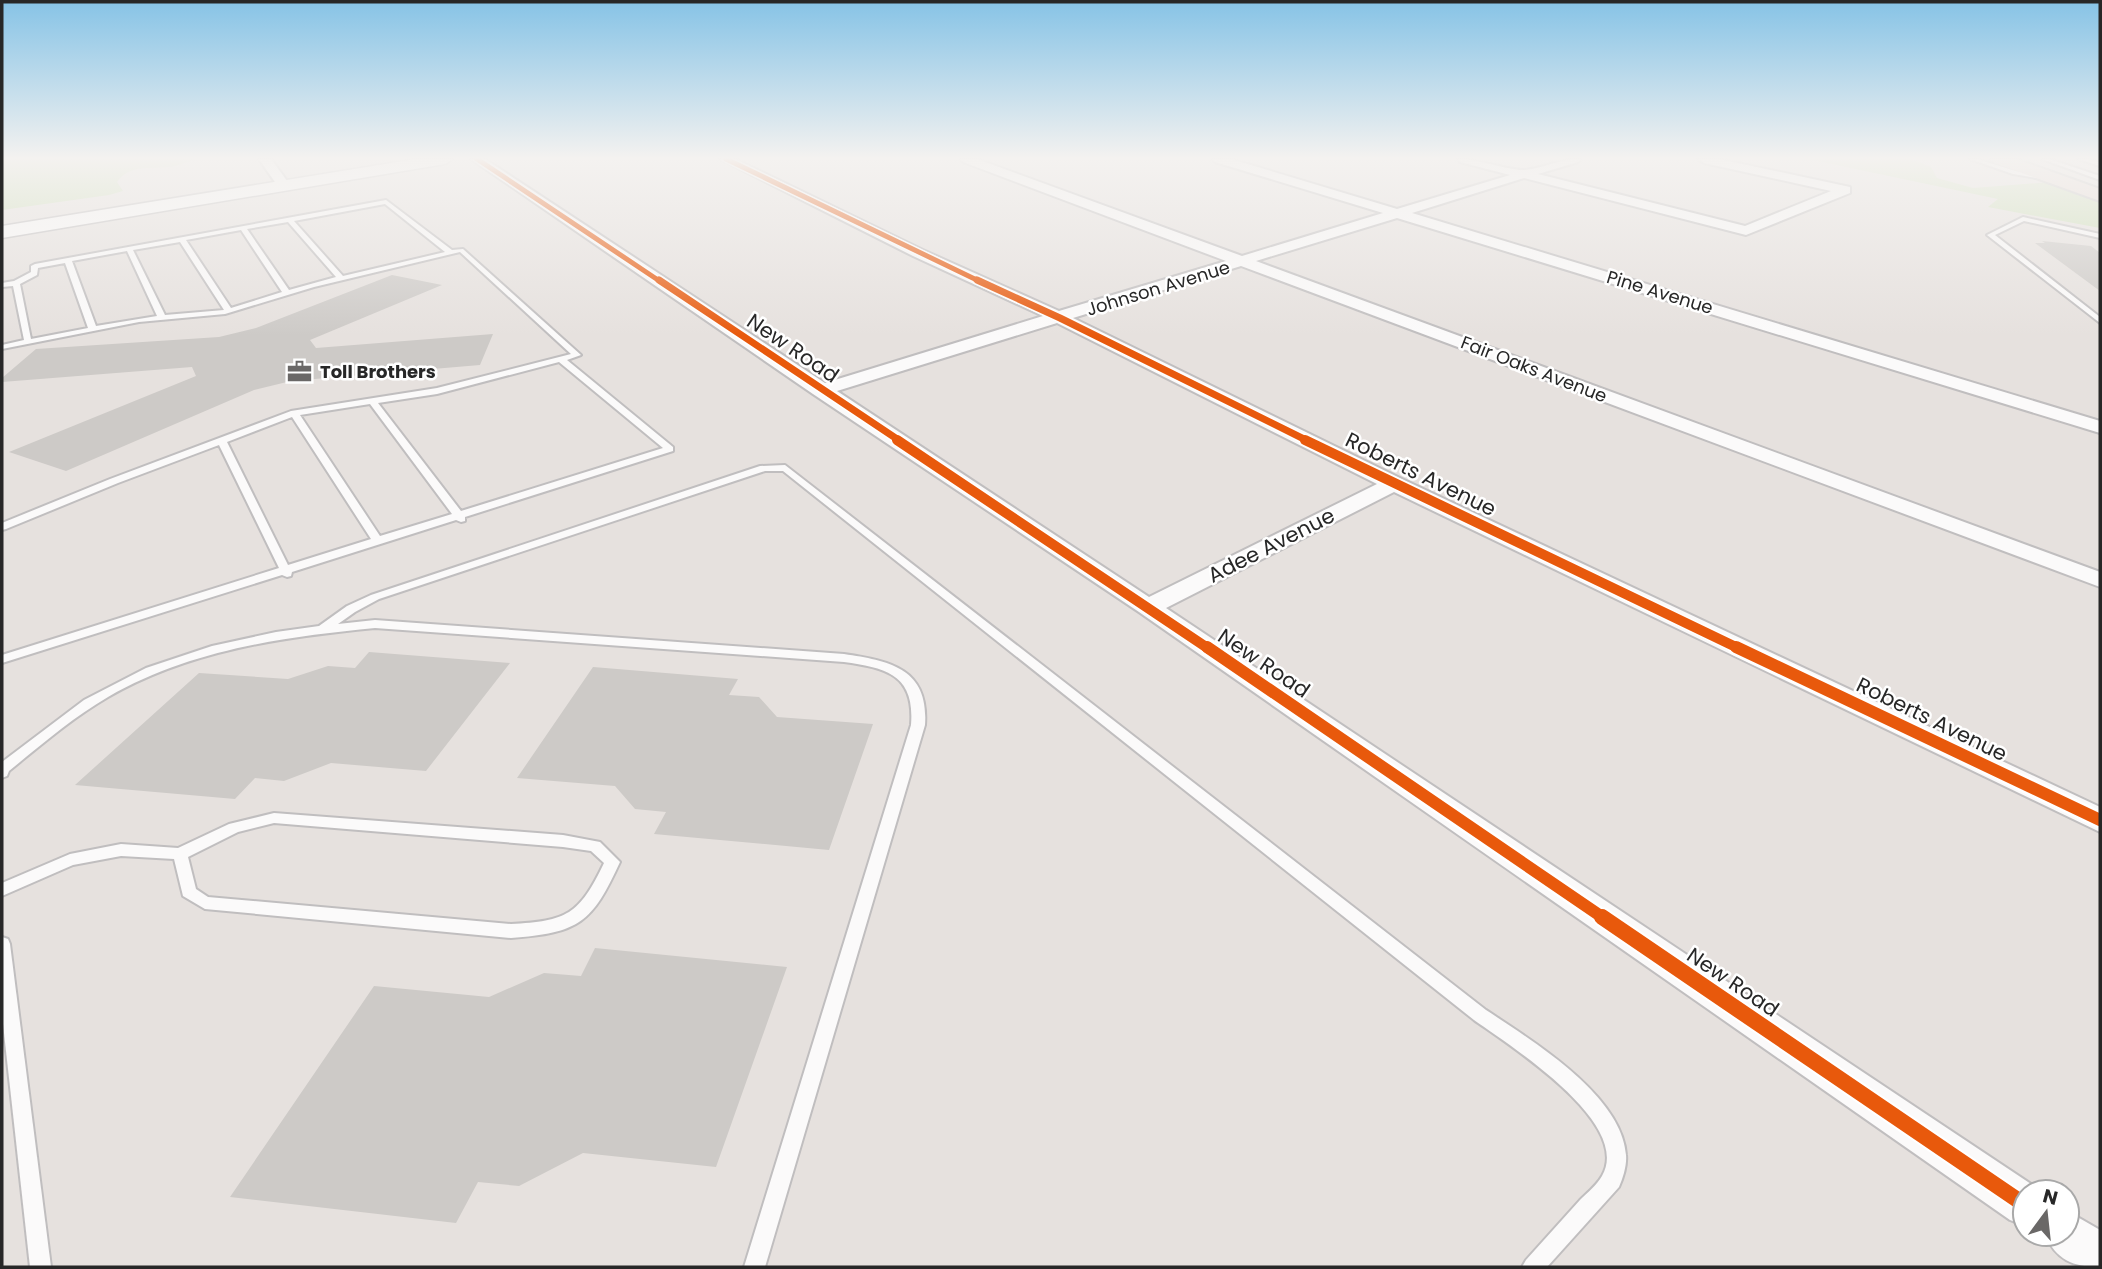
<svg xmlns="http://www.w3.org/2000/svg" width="2102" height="1269" viewBox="0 0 2102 1269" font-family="Poppins,sans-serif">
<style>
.green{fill:#cddfb8}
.building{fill:#cdcac7}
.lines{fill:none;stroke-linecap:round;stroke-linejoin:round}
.lane-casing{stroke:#c0bebf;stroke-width:4}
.street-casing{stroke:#c0bebf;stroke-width:4}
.secondary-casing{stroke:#c0bebf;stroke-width:3}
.highway-casing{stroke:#bfbdbc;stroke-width:4}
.lane{fill:#fbfafa;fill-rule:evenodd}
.street{fill:#fbfafa;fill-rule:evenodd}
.secondary{fill:#fbfafa;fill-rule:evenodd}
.highway{fill:#e7d9d3;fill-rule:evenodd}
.cycleway-far4-casing{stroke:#fff;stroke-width:8}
.cycleway-far3-casing{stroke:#fff;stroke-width:10}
.cycleway-far2-casing{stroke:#fff;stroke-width:13}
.cycleway-far1-casing{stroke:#fff;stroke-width:17}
.cycleway-casing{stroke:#fff;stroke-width:20}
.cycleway-far4{stroke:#e8590c;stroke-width:5}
.cycleway-far3{stroke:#e8590c;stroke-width:7}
.cycleway-far2{stroke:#e8590c;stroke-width:10}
.cycleway-far1{stroke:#e8590c;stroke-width:12}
.cycleway{stroke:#e8590c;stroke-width:16}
.labels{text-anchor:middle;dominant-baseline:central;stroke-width:5;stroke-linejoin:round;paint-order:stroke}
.far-street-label{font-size:18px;fill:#272727;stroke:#fff}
.far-poi-label{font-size:18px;font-weight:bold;fill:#272727;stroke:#fff;text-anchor:start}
.street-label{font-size:21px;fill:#272727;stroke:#fff}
</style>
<rect width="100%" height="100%" fill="#e6e1de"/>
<g class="green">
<path d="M2,159H196C186,162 179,166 169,167C152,169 129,164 117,182L123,191L109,195L2,210Z"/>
<path d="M1808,159H1911L1931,167L1937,178L1973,188L2050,182L2100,201V228L1988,207L1998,199Z"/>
</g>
<g class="building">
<path d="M2042,241L2091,246L2100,253V291L2035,243H2045Z"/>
<path d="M392,275L442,285L310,340L316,348L493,334L480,365L291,381L254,390L66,471L9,452L196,376L192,367L2,382V378L36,349L219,337L256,328Z"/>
<path d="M369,652L510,663L426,771L331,763L284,781L255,778L235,799L75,785L199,673L288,679L328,666L355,668Z"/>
<path d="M593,667L738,679L729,695L759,697L777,717L873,724L829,850L654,834L666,812L635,809L615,786L517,778Z"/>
<path d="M595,948L787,967L716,1167L583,1153L519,1186L478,1182L456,1223L230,1197L374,986L489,997L544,973L581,976Z"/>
</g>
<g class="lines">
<defs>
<g id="lane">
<path d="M1970,159H1977L2016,171L2046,177L2043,179L2013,174Z"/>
<path d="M2042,159H2049L2100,176V180Z"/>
<path d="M2078,159H2086L2100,162V166Z"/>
<path d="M386,200L452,250L463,249L581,355L567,360L673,447V451L465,517V521L461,522L456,520L292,572L291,576L287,577L282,575L2,663V655L279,568L219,445L118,483L6,529L2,530V523L110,479L291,411L437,388L571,354L460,252L314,287L225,314L139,322L2,349V345L24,340L13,286L2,287V283L14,281L31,272V266L35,264ZM385,204L445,252L343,276L294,221ZM288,222L336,277L289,290L247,229ZM241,230L282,292L231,308L186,240ZM180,242L224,310L165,315L133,250ZM127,251L157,316L96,326L72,261ZM65,263L88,328L31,339L20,284L37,275L38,268ZM559,362L663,448L461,511L378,403L437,394ZM370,404L452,514L380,536L300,415ZM292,417L371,539L288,565L227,442Z"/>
<path d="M2023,217L2100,234V238L2024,221L1995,235L2100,317V323L1987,235Z"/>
<path d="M785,465L1486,1010C1531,1040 1622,1095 1626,1155C1627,1165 1623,1178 1619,1187L1547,1267H1522L1526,1260C1544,1240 1562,1220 1580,1200C1587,1193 1597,1185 1602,1176C1633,1123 1509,1045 1474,1020L783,471H765L379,599L355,612L338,624L375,620L844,654C891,661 929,669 925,725L765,1267H744L911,725C915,675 887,668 844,662L375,628C283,637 189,650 108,697C72,718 41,745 9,771L7,776L2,778V762L84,700L146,668L212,646L276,632L319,626L347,606L371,595L760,466Z"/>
<path d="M274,813L563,835L600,842L620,862C592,923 579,933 511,938L205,909L183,896L174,859L121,856L73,865L2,896V883L70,854L121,844L178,848L229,824ZM274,823L563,847L591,851L604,863C579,915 567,921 511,924L208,897L196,889L188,857L238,832Z"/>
<path d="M2,937L8,939L10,944L51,1267H30L2,1015Z"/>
</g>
<g id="street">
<path d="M259,159H271L290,185L289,188H279Z"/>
<path d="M471,159H485L825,383L1043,316L913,256L720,159H735L923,250L1059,311L1226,261L963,162L961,159H977L1242,256L1383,213L1215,162L1213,159H1231L1397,209L1510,175L1460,162L1458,159C1480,159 1509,171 1525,170C1544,168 1559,159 1580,159L1578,162L1538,174L1745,226L1831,191L1704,163L1698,159H1719L1850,187V193L1746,235L1524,178L1412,213L2100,421V433L1397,218L1256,261L2100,572V587L1241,266L1073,318L1402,479L2100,807V832L1394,492L1166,608L2040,1190L2041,1192H2025V1226L2010,1220L1139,612L813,394ZM1057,323L1377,484L1149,597L837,391Z"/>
<path d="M2067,1211L2100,1230V1267C2073,1267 2056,1260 2045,1234H2067Z"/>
</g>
<path id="secondary" d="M416,159H453L445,164L2,238V226Z"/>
<path id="highway" d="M1991,159H2016L2100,189V201L1994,163Z"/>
</defs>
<use href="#lane" class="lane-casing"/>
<use href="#street" class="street-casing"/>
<use href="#secondary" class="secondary-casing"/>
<use href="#highway" class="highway-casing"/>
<use href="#lane" class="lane"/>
<use href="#street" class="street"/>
<use href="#secondary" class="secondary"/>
<use href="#highway" class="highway"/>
<defs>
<g id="cycleway-far4">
<path d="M477,159L661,282"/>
<path d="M726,159L981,282"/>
</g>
<g id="cycleway-far3">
<path d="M659,280L900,441"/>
<path d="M977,280L1060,318L1308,441"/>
</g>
<g id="cycleway-far2">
<path d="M897,440L1209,649"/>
<path d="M1305,440L1740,649"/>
</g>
<g id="cycleway-far1">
<path d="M1207,647L1605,919"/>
<path d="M1736,647L2100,820"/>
</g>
<path id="cycleway" d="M1602,917L2025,1205"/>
</defs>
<use href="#cycleway-far4" class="cycleway-far4-casing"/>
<use href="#cycleway-far3" class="cycleway-far3-casing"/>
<use href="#cycleway-far2" class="cycleway-far2-casing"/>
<use href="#cycleway-far1" class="cycleway-far1-casing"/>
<use href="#cycleway" class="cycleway-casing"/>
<use href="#cycleway-far4" class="cycleway-far4"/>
<use href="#cycleway-far3" class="cycleway-far3"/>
<use href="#cycleway-far2" class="cycleway-far2"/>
<use href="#cycleway-far1" class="cycleway-far1"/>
<use href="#cycleway" class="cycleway"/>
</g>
<linearGradient id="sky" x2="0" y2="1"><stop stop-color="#86c3e6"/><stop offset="0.47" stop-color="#f4f2f0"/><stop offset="1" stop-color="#f4f2f0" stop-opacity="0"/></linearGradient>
<rect width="2102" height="336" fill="url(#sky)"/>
<defs>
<symbol id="office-bare" viewBox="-9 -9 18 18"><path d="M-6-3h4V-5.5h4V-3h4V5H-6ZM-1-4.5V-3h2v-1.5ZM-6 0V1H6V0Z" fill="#6a6867" stroke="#fff" stroke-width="2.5" paint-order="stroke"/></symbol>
</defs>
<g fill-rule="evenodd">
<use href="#office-bare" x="282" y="354" width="35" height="35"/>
</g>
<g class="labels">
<g class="far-street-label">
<text transform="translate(1158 288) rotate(-17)">Johnson Avenue</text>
<text transform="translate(1660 292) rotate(17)">Pine Avenue</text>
<text transform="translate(1534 369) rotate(21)">Fair Oaks Avenue</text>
</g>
<g class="far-poi-label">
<text x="320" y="371">Toll Brothers</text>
</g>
<g class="street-label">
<text transform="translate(793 348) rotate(34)">New Road</text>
<text transform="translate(1421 474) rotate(26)">Roberts Avenue</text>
<text transform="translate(1271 545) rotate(-27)">Adee Avenue</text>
<text transform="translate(1264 663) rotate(34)">New Road</text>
<text transform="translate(1932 719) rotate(26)">Roberts Avenue</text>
<text transform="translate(1733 982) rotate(34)">New Road</text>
</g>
</g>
<rect width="2102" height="1269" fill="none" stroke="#272727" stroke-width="7"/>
<g transform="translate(2046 1213) rotate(15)"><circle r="33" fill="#ffffff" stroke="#a9a9a9" stroke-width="2"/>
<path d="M0-5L12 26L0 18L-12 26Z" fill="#6a6867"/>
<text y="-10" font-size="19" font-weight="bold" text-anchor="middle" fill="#272727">N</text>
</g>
</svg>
